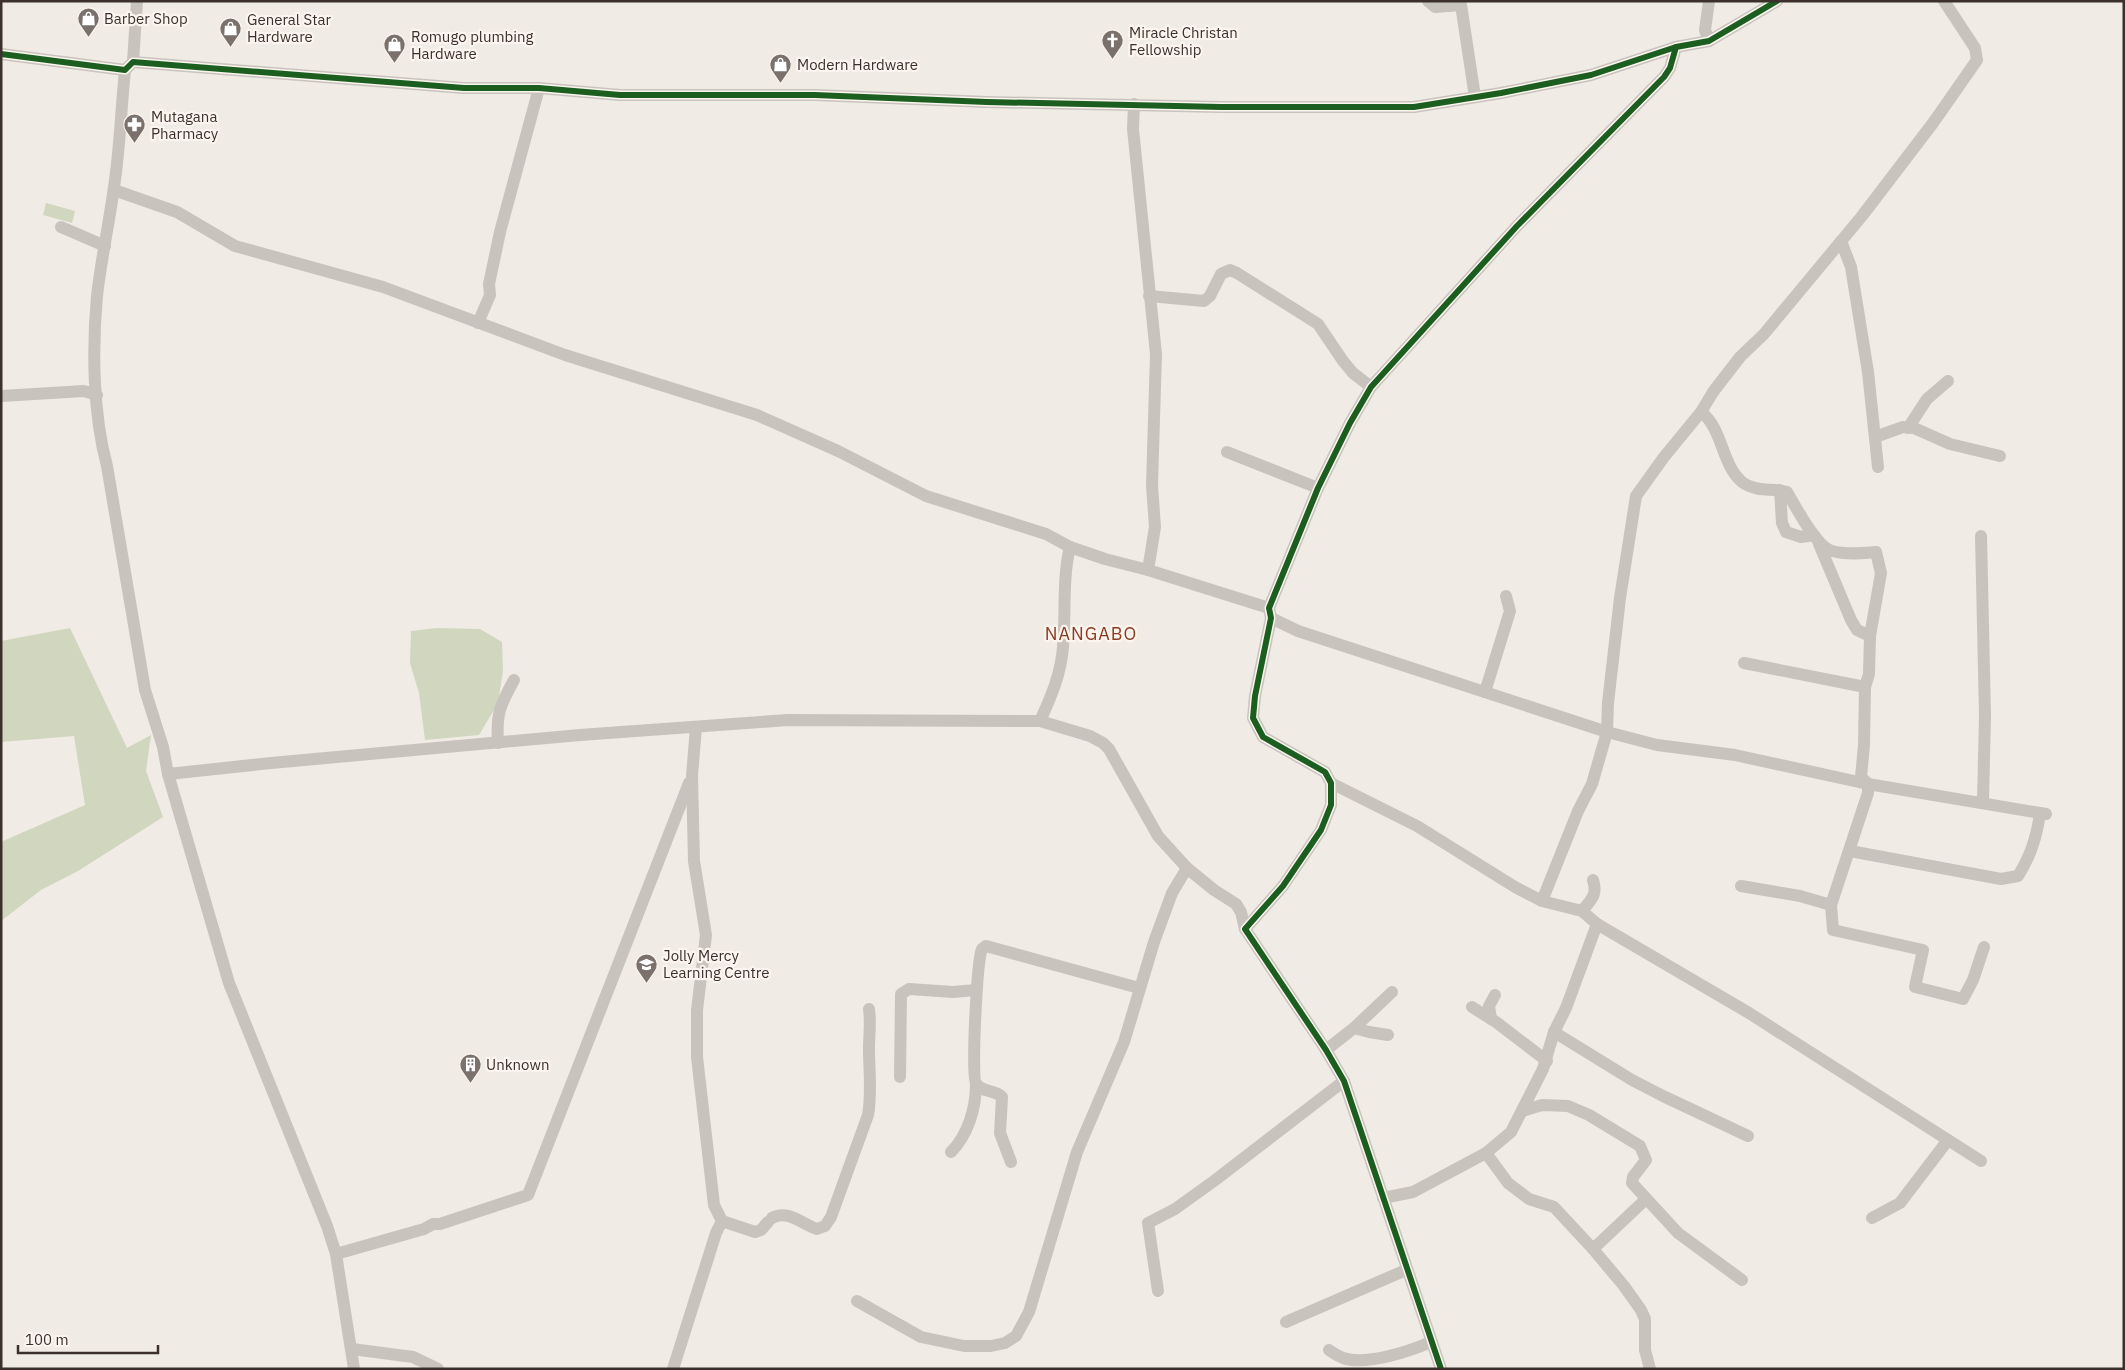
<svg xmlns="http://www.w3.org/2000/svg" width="2125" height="1370" viewBox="0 0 2125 1370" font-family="'IBM Plex Sans',sans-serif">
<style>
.green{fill:#d1d6bf}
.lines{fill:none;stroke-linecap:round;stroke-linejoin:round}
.minor{stroke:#c9c3be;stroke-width:12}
.cycleway-casing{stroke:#fbf5ee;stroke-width:9}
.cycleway{stroke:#1b5e20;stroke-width:6}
.labels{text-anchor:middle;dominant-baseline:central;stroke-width:4.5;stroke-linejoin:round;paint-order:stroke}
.poi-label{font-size:15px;fill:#3b302b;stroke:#fbf5ee;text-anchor:start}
.quarter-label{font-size:18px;letter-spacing:1px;fill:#8c3b22;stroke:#fbf5ee}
</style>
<rect width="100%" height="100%" fill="#f0ebe5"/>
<g class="green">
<path d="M46,203L75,211L72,223L43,215Z"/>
<path d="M70,628L127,748L151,735L146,771L163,817L78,871L41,890L1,921V842L85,805L74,736L1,742V641Z"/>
<path d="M437,628L480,629L502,642L503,671L498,703L479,735L425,740L419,693L410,663L411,631Z"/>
</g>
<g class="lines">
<g class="minor">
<path d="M1428,1L1435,7L1461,5L1475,97"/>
<path d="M1709,41L1705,30L1709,1"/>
<path d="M1,54L125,70L133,62L464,88H539L620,95H815L987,102L1221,107H1414L1501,93L1591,75L1676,47"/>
<path d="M133,62L137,1"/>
<path d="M125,70C121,109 120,148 114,187C109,224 101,260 97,296C92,350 93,414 107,466L145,690L163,747L168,774L229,983L327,1226L336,1254L354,1369"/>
<path d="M1134,104L1133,129L1156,354L1152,485L1155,527L1148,570"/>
<path d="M114,190L177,212L235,246L383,287L565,355L757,415L838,451L926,496L1046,534L1070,547L1105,559L1148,570L1269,608"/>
<path d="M61,227L105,246"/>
<path d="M1841,241L1851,267L1868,372L1878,467"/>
<path d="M1149,296L1204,301L1210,296L1221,274L1230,270L1237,273L1318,324L1343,361L1353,373L1371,387"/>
<path d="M478,323L490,295L489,284L500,232L539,88"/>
<path d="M1,396L84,391L97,395"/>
<path d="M1701,412C1724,429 1721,468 1745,484C1758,492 1773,488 1787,492C1796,507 1816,547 1832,551C1847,555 1862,553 1876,552L1881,573L1870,636L1869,674L1865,687"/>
<path d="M1908,428L1927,399L1948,381"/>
<path d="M1875,437L1903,427L1914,428L1950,444L2000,456"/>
<path d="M1227,452L1318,488"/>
<path d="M1780,490L1782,523L1786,532L1801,537L1814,535"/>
<path d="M1981,536L1985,715L1983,802"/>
<path d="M1819,544L1851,620L1857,630L1870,636"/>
<path d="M1271,618L1298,631L1607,732L1657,745L1735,755L1868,784L2046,814"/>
<path d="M1744,663L1865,687L1864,745L1861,777L1868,784V793L1831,905L1833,930L1923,950L1915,987L1963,999L1973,980L1984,947"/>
<path d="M1485,692L1510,611L1506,596"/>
<path d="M1040,721C1051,697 1061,674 1063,647C1066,614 1062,580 1070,547"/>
<path d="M498,743C496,713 500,706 514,680"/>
<path d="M168,774L271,763L580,735L788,720L1040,721L1090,736L1103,743L1109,749L1158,836L1187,868L1214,890L1236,904L1241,912L1245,929"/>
<path d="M1331,783L1417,826L1515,887L1542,901L1582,911L1597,924L1749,1013L1981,1161"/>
<path d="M1850,851L2001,879L2018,876C2031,856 2037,837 2040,813"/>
<path d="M1741,886L1800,896L1831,905"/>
<path d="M1542,901L1578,811L1592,784L1607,732L1608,703L1620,598L1636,496L1664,457L1701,412L1713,392L1740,357L1764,334L1862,216L1933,123L1977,60L1975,48L1944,1"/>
<path d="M1582,911C1591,900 1598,895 1593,880"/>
<path d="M1472,1007L1496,1022L1547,1061"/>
<path d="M1491,1019L1489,1006L1495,995"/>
<path d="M1354,1028L1369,1032L1388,1035"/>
<path d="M1554,1032L1632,1080L1663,1096L1748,1136"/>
<path d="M1326,1050L1354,1028L1392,992"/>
<path d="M900,1077L901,994L909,989L953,992L976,990"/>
<path d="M1522,1111L1542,1105L1568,1106L1589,1115L1640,1146L1646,1160L1633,1177L1632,1183L1678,1233L1742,1280"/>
<path d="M951,1152C968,1135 976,1108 976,1084"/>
<path d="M1486,1153L1508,1183L1529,1199L1554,1207L1593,1249L1624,1286L1641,1310L1645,1319V1350L1650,1369"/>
<path d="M1011,1162L1000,1133L1002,1097C995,1089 981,1093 976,1083C971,1076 977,960 982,949L986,946L1139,988"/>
<path d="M1383,1198L1413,1192L1486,1153L1511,1132L1543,1069L1554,1032L1566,1008L1597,924"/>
<path d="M772,1218C787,1209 802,1224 817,1229L825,1226L831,1217L868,1115C872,1093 869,1071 869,1048C869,1035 871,1023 869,1009"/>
<path d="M1872,1218L1900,1203L1948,1140"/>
<path d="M722,1221L755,1232L761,1230L768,1222"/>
<path d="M1593,1249L1646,1199"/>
<path d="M336,1254L424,1229L433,1224H440L528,1195L689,783"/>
<path d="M1158,1291L1148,1223L1175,1209L1214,1181L1344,1081"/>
<path d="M857,1301L921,1337L964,1346H991L1005,1343L1016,1336L1029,1312L1077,1152L1124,1042L1154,942L1172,893L1187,868"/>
<path d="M1286,1322L1406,1270"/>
<path d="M352,1349L413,1357L438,1369"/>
<path d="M1329,1350C1333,1353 1338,1356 1343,1358C1366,1366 1410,1351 1431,1342"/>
<path d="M673,1369L716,1233L722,1221L714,1205L697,1057V1010L706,935L694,861L692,776L696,727"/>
<path d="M1441,1369L1344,1081L1326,1050L1245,929L1283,886L1321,830L1331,805V783L1325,772L1263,737L1253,718L1255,696L1271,618L1269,608L1318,488L1350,423L1371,387L1517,226L1664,77L1670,68L1676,47L1709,41L1777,1"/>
</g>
<defs>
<g id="cycleway">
<path d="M1,54L125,70L133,62L464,88H539L620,95H815L987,102L1221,107H1414L1501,93L1591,75L1676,47"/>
<path d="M1441,1369L1344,1081L1326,1050L1245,929L1283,886L1321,830L1331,805V783L1325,772L1263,737L1253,718L1255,696L1271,618L1269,608L1318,488L1350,423L1371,387L1517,226L1664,77L1670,68L1676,47L1709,41L1777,1"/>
</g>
</defs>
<use href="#cycleway" class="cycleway-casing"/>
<use href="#cycleway" class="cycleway"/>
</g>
<defs>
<symbol id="shop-pin" viewBox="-11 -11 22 30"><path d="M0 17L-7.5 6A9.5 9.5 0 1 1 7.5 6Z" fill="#7a716c" stroke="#fbf5ee"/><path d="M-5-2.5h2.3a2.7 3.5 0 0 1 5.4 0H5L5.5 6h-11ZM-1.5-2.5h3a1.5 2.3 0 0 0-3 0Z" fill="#fff"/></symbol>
<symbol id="church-pin" viewBox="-11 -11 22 30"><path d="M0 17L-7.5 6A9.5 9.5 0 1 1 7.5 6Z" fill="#7a716c" stroke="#fbf5ee"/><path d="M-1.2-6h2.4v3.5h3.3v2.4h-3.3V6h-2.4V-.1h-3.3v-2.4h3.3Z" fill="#fff"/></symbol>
<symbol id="pharmacy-pin" viewBox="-11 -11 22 30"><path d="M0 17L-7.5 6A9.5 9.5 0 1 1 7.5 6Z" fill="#7a716c" stroke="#fbf5ee"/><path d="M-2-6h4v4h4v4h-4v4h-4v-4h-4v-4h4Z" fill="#fff"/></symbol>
<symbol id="school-pin" viewBox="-11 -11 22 30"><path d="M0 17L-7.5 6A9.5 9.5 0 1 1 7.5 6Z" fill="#7a716c" stroke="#fbf5ee"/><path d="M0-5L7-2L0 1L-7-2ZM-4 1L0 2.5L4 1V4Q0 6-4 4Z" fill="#fff"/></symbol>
<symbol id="building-pin" viewBox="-11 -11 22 30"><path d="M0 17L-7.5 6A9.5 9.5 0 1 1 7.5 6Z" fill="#7a716c" stroke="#fbf5ee"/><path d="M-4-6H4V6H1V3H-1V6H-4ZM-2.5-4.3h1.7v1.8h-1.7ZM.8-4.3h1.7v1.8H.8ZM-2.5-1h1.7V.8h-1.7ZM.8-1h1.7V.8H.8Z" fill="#fff"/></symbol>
</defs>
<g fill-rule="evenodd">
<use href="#shop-pin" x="76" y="6" width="25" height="34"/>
<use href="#shop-pin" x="218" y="16" width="25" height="34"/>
<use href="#church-pin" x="1100" y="28" width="25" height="34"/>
<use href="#shop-pin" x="382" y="32" width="25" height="34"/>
<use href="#shop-pin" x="768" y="52" width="25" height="34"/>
<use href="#pharmacy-pin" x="122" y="112" width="25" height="34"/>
<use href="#school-pin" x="634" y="952" width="25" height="34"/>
<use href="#building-pin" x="458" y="1052" width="25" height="34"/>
</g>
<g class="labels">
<g class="poi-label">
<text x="104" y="18">Barber Shop</text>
<text x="247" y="19">General Star<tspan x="247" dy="17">Hardware</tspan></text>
<text x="1129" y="32">Miracle Christan<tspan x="1129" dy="17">Fellowship</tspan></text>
<text x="411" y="36">Romugo plumbing<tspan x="411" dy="17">Hardware</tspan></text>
<text x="797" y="64">Modern Hardware</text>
<text x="151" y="116">Mutagana<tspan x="151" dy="17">Pharmacy</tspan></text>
<text x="663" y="955">Jolly Mercy<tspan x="663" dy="17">Learning Centre</tspan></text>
<text x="486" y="1064">Unknown</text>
</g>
<g class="quarter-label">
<text x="1091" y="633">NANGABO</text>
</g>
</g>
<rect width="2125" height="1370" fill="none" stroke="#3b302b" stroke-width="5"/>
<path d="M18 1345v8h140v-8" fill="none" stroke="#3b302b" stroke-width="2.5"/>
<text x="25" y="1345" font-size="15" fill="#3b302b" stroke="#fbf5ee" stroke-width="4" paint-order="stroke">100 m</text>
</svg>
